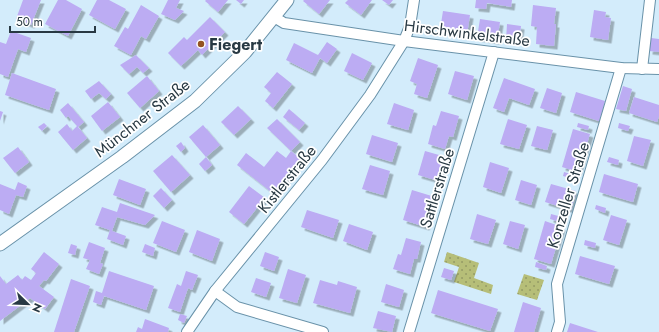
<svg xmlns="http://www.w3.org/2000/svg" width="659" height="332" viewBox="0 0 659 332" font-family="Jost,sans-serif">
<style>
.grass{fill:url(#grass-dots)}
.building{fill:#bcacf3;filter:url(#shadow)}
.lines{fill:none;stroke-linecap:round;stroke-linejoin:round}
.minor-casing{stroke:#6992a9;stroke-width:12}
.tertiary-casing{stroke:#6992a9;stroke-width:15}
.minor{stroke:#fff;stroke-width:10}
.tertiary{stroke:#fff;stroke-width:13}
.poi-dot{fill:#945220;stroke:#fff;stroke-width:1.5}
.labels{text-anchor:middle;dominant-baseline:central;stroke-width:3.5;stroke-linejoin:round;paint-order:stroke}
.street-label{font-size:16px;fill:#283943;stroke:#fff}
.poi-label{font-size:16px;font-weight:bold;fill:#283943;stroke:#fff;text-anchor:start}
</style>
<defs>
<pattern id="grass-dots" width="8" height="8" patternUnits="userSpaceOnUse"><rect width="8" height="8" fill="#b6be78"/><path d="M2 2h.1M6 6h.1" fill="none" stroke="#949b64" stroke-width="1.8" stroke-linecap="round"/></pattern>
<filter id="shadow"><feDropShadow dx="3.5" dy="3.5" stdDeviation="0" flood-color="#0004"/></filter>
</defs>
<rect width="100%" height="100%" fill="#d3ecfb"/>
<g class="grass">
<path d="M447,252L479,263L474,278L493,285L491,294L454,282L459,267L444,262Z"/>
<path d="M524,274L544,280L537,300L517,294Z"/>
</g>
<g class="building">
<path d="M23,0H41L31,25L16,19Z"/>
<path d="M58,0H66L82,9L68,36L45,24Z"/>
<path d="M97,0H109L126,9L115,29L89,15Z"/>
<path d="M168,0H180L176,8L184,11L175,20L161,14Z"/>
<path d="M206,0H228L218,12L205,1Z"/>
<path d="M236,0H244L241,4Z"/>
<path d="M304,0H330L319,14L303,1Z"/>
<path d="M348,0H372L361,15L345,3Z"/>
<path d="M382,0H393L389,5Z"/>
<path d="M476,0H512L511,7L487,3L486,9L475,8Z"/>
<path d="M141,5L159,16L146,39L141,36L131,55L114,46L125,27L128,29Z"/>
<path d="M533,5L556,8L554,24H556L554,46L536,44L537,27L531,26Z"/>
<path d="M594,10L606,12L605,17L611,18L608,40L590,37Z"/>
<path d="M443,11L470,15L467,34L440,30Z"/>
<path d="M210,17L225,32L202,55L198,50L181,66L168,53L184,37L187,40Z"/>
<path d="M480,19L500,22L497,41L477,38Z"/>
<path d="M507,24L521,26L519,41L506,40Z"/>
<path d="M11,31L31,38L26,52L18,49L8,77L0,74V42L6,44Z"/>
<path d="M651,38L659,39V52L649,51Z"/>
<path d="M327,42L337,49L327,63L320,58L312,73L286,60L294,43L318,55Z"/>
<path d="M352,53L372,63L363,80L344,71Z"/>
<path d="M136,55L149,68L143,73L137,67L129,74L120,65Z"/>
<path d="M418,58L438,65L427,98L414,94L417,84L410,81Z"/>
<path d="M455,71L474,76L467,100L448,94Z"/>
<path d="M277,72L292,84L273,108L265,101L271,93L264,87Z"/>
<path d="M12,73L56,89L49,110L5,95Z"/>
<path d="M147,76L159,91L140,108L127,93Z"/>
<path d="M504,78L535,89L529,105L509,98L504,112L493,108Z"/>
<path d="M99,81L111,94L106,99L99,93L91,99L85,91Z"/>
<path d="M623,86L632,89L626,111L616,109Z"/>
<path d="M547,88L562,93L556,113L540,108Z"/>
<path d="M576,92L605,101L599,121L570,112Z"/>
<path d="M634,97L659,105V116L657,122L629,113Z"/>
<path d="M108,102L120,117L102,131L91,116Z"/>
<path d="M68,103L84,122L78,127L87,138L73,150L58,132L67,124L72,131L77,126L68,116L66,118L60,110Z"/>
<path d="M394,103L414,110L408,130L387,124Z"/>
<path d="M238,106L251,119L234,135L221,122Z"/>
<path d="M289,109L305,123L299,130L283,117Z"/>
<path d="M0,111L3,112L0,121Z"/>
<path d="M441,111L459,116L453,137L449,136L445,149L428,144L433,125L436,126Z"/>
<path d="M277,119L300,142L291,151L302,160L275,195L237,165L246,153L264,167L277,151L286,158L291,151L267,128Z"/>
<path d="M508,119L527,125L519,149L500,144Z"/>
<path d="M44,123L47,126L42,131L38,127Z"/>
<path d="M578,123L589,126L588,130L577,127Z"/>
<path d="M619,123L630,126L628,131L618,128Z"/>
<path d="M203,125L220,145L206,157L189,137Z"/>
<path d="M537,126L553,130L547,150L531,146Z"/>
<path d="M573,129L590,134L578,172L562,167Z"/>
<path d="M372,135L398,143L392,162L366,154Z"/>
<path d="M634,136L651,140L643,166L627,161Z"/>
<path d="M181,142L185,148L181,152L176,146Z"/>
<path d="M18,147L29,162L15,173L3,158Z"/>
<path d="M425,151L446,157L439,181L418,175Z"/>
<path d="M172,155L190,175L171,192L153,171Z"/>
<path d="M206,157L212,165L205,171L199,164Z"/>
<path d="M609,157L619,160L618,165L607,162Z"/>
<path d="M490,162L509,168L501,193L483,187Z"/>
<path d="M370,165L390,171L383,195L362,189Z"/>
<path d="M564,172L574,175L573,179L563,176Z"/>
<path d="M604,174L638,184L633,202L599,192Z"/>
<path d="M119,179L146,189L140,205L113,195Z"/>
<path d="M521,180L537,185L531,205L515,200Z"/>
<path d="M18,182L27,186L23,197L16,195L9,214L0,210V184L15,190Z"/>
<path d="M551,184L576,191L571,210L545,202Z"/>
<path d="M249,186L265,198L244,224L229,212Z"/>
<path d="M161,188L172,200L164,208L153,196Z"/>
<path d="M412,190L435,197L426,227L403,220Z"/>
<path d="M120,203L155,215L145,225L117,217L112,231L126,236L123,245L107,239L110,230L95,225L102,207L117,212Z"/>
<path d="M596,205L606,208L605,213L595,209Z"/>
<path d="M307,210L339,220L333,238L301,227Z"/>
<path d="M477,214L496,220L488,244L470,239Z"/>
<path d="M551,214L562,217L560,222L550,219Z"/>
<path d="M611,215L627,220L619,245L603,240Z"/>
<path d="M162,221L185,230L176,252L153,243Z"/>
<path d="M510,221L525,225L518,249L503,244Z"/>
<path d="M545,221L562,227L551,264L534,259Z"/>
<path d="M349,224L373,232L367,250L343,241Z"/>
<path d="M197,230L220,239L212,261L189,252Z"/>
<path d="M406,238L421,242L417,259H414L410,274L393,269L398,254L401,255Z"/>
<path d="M585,240L596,243L595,248L584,245Z"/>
<path d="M89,242L105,248L100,263L103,264L99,274L86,269L90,260L83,258Z"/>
<path d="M71,244L77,246L75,255L68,253Z"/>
<path d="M145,244L155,248L153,256L142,252Z"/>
<path d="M44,252L59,264L46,281L44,280L39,286L54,297L45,309L30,298L0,321V276L6,284L18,275L22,280L25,276L31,280L36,273L31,269Z"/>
<path d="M265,252L279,257L274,271L260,266Z"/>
<path d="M580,256L615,266L609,284L575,274Z"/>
<path d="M536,262L547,266L546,270L535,267Z"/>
<path d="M444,268L454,271L451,280L441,277Z"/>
<path d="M288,269L306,275L297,303L279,298Z"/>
<path d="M109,271L154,286L146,310L104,296L101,305L93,302L96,291L102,293Z"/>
<path d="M186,271L198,275L192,290L188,288L180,312L168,308L177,284L181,286Z"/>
<path d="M256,278L271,283L266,297L251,292Z"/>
<path d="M71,279L90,286L74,332H54Z"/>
<path d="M320,280L337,285L338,281L357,287L350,313L313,303Z"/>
<path d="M386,284L404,290L399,307L381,302Z"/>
<path d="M438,290L498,309L490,331L431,313Z"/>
<path d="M523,302L541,308L534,332H514Z"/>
<path d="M378,311L396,316L392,332L373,328Z"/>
<path d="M180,314L187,316L184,323L178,320Z"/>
<path d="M145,319L169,328L168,332H136L138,327L142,329Z"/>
<path d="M570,323L598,332H567Z"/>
</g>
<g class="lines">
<defs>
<g id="minor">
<path d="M274,17L284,23L404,41L621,68L659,69"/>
<path d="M642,69L650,0"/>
<path d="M215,291L237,307L323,332"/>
<path d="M187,332L215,291L322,160L370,95L404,41L410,26L414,0"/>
<path d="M409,332L494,52"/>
<path d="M557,332L560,322L557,284L621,68"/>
</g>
<path id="tertiary" d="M0,244L122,157L195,101L245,52L287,0"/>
</defs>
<use href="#minor" class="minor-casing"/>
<use href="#tertiary" class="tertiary-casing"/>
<use href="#minor" class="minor"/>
<use href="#tertiary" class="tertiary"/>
</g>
<circle class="poi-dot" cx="201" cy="44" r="4"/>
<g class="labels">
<g class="street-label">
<text transform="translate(467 33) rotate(7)">Hirschwinkelstraße</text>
<text transform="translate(142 118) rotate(-38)">Münchner Straße</text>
<text transform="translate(287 179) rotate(-51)">Kistlerstraße</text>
<text transform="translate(437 188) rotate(-73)">Sattlerstraße</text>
<text transform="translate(568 195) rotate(-73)">Konzeller Straße</text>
</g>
<g class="poi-label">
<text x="209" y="44">Fiegert</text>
</g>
</g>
<g transform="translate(28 304) rotate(113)" stroke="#ffffff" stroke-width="3" paint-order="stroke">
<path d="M0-3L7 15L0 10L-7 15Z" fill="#283943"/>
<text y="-6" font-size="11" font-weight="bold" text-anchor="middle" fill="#283943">N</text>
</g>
<path d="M10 26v6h85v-6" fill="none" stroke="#283943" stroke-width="2"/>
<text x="16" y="26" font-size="12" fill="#283943" stroke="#ffffff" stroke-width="3" paint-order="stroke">50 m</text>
</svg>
